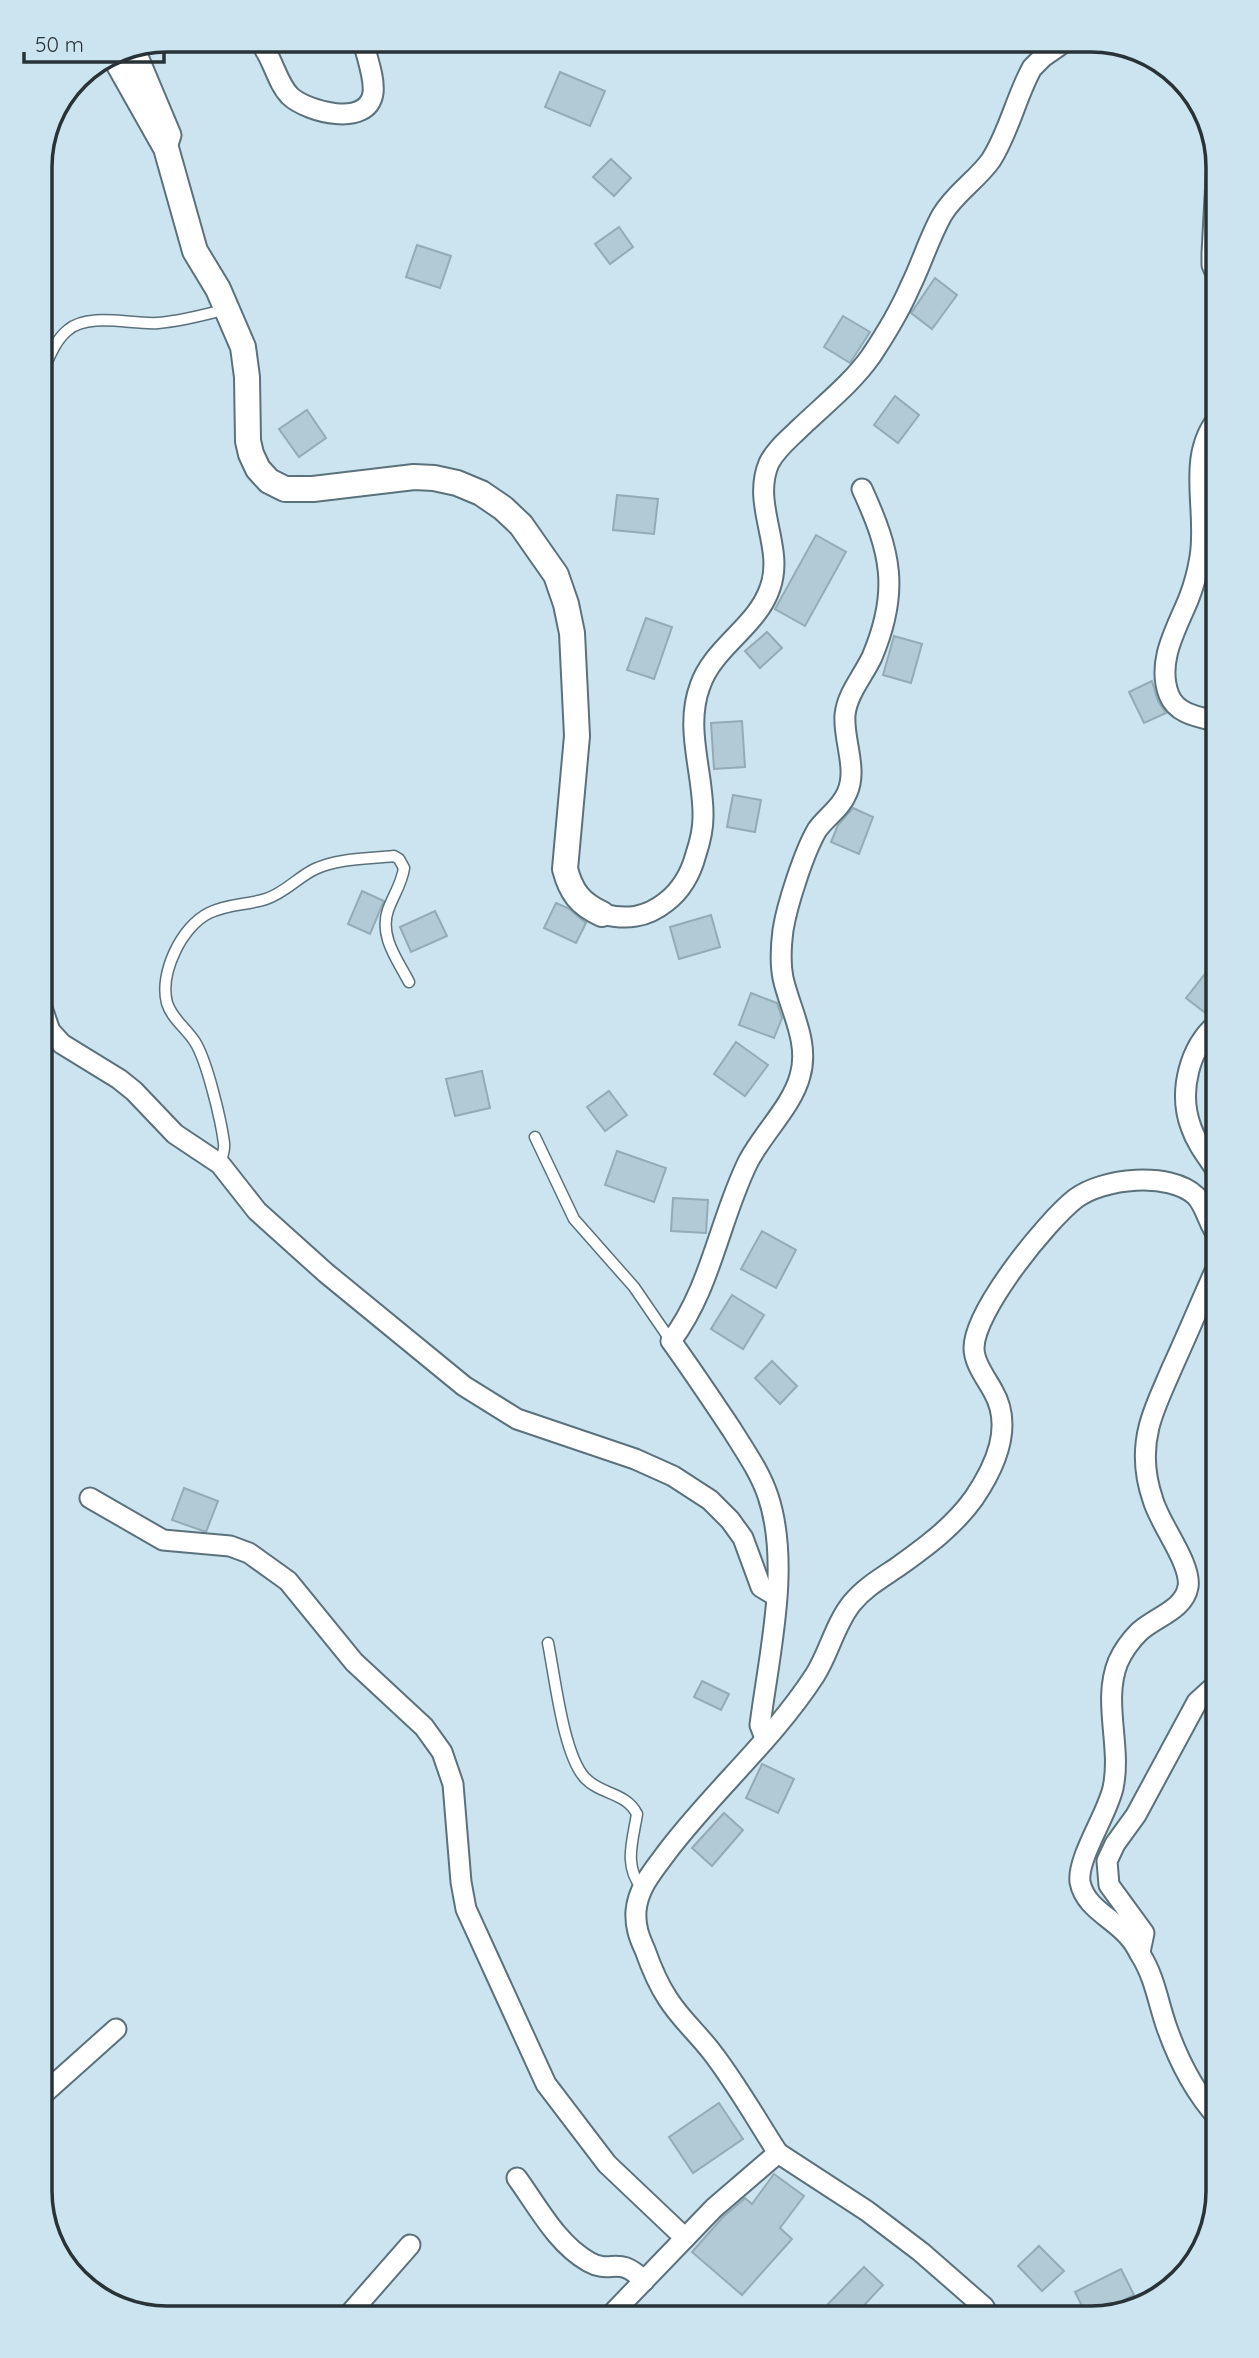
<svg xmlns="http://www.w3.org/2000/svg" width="1259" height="2358" viewBox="0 0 1259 2358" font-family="Quicksand,sans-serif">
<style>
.building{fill:#b2cad5;stroke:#93abb5;stroke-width:2}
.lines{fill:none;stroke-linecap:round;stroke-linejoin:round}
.service-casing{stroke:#5b717b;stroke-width:13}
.minor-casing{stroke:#5b717b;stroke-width:23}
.tertiary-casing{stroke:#5b717b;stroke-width:28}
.service{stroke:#fff;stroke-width:10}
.minor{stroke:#fff;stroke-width:19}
.tertiary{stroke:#fff;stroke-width:24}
.rim{fill:none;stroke:#293337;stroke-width:3.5}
</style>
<rect width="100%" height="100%" fill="#cbe4ef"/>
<g class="building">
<path d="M560,72L605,91L590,126L545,107Z"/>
<path d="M611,159L631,178L614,196L593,177Z"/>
<path d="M619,227L633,247L610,264L595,244Z"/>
<path d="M417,245L451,256L440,288L406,277Z"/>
<path d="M935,278L957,295L932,329L911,313Z"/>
<path d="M843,316L870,332L850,363L824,347Z"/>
<path d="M895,396L919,415L898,443L874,425Z"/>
<path d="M307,410L326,438L299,457L279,429Z"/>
<path d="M617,495L658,499L654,534L613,530Z"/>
<path d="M816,535L846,552L805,626L775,609Z"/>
<path d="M646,618L672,627L654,679L627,670Z"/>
<path d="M767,632L782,648L760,668L745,651Z"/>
<path d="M894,636L922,644L911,683L883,675Z"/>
<path d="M1152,681L1158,701L1166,713L1144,723L1129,692Z"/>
<path d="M742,721L745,767L714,769L711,723Z"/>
<path d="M733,795L761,800L755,832L727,827Z"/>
<path d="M853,808L873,817L859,854L831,842L838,825Z"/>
<path d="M362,891L384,901L370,934L348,924Z"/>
<path d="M556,903L568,908L586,923L576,943L544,928Z"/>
<path d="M435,911L447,936L411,952L400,927Z"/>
<path d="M711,915L720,947L679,959L670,927Z"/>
<path d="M1205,974L1219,985V1005L1208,1015L1186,998Z"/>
<path d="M751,993L777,1003L782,1018L774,1038L739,1025Z"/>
<path d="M736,1042L768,1065L745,1096L714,1074Z"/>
<path d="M482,1071L490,1108L455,1116L446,1079Z"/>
<path d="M609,1091L627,1115L605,1131L587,1107Z"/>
<path d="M617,1151L666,1168L654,1202L605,1185Z"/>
<path d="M673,1198L708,1200L706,1233L671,1231Z"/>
<path d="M762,1231L796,1250L776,1288L741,1269Z"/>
<path d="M732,1295L764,1315L743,1349L711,1329Z"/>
<path d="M772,1361L797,1386L780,1404L755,1378Z"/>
<path d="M184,1488L218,1501L206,1532L172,1520Z"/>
<path d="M702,1681L729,1694L721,1710L694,1697Z"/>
<path d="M762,1764L794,1779L778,1813L746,1798Z"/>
<path d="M724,1813L743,1830L712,1866L692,1848Z"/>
<path d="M719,2103L743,2139L693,2173L669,2137Z"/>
<path d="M774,2174L804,2196L780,2228L792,2239L742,2295L692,2252L723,2217L745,2198L752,2204Z"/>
<path d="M1039,2246L1064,2271L1042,2291L1018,2266Z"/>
<path d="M864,2267L883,2285L852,2318H842L828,2304Z"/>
<path d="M1121,2269L1134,2295L1088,2318L1075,2292Z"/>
</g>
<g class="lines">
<defs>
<g id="service">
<path d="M40,377C48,361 54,341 68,330C89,312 132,325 158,323C182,321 204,315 227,309"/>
<path d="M535,1137L574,1219L634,1287L671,1341"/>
<path d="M220,1164C222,1157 225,1150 224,1143C221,1120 207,1061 195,1042C186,1028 172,1019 167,1003C159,973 182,926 209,913C227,904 247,905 266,899C285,893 298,877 315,869C339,858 368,859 394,856L399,859L404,868C402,883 393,896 388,910C379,936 397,959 409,982"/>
<path d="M548,1643C555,1677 563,1754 585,1778C601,1795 626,1792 637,1814C633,1840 623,1866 642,1888"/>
</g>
<g id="minor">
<path d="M258,40C273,56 276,82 290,96C307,112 368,128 373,93C375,77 366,56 363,40"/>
<path d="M134,47L171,135L168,144"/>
<path d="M1217,160L1212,253V265L1219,281"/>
<path d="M1219,722C1200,717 1177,715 1169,695C1156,661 1177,628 1189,598C1194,585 1198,570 1200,557C1208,509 1185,457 1219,417"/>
<path d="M602,914C626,920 646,918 666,902C683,889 691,873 696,854C700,842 703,830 703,817C704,774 684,729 700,686C713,647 757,627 770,588C785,547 751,505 769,463C776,449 789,439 800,428C824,405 852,383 871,356C885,335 900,310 910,287C922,263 929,238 942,215C955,193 977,180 991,160C1009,132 1016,97 1032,68L1043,57L1066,41"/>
<path d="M40,1002L50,1031L62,1044L119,1079L134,1091L175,1134L220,1164L257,1211L326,1273L464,1386L517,1419L635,1459L673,1476L710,1500L730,1520L743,1538L761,1587L776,1596"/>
<path d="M1219,1174C1209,1159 1197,1145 1191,1127C1178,1092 1189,1046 1219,1022"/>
<path d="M90,1498L163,1540L230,1546L249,1553L288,1581L354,1662L424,1727L442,1752L453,1784L461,1882L466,1909L546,2084L607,2164L685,2238"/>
<path d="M765,1738L760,1725C769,1654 791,1565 768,1496C760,1472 745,1451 732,1430C712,1400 692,1370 671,1341C711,1288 719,1221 748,1162C763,1133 792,1106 800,1076C810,1042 790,1010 783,978C780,963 781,946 783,930C787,905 804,852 817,830C826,817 841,808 847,793C858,769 843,740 845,715C847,694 863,676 872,657C900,591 891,552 862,489"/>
<path d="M1140,1952L1144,1933L1109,1885L1107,1861L1115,1844L1136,1815L1197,1702L1219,1682"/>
<path d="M40,2097L116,2029"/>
<path d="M1219,2119C1195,2093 1179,2062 1167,2028C1158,2003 1155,1977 1140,1954C1137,1948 1133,1941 1128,1936C1113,1918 1085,1908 1080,1882C1077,1858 1107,1815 1113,1788C1122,1746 1102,1702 1118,1662C1123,1651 1131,1640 1139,1632C1155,1617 1184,1610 1188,1587C1192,1564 1160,1525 1153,1500C1145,1477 1143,1451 1149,1427C1154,1407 1164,1387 1172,1368C1188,1333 1203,1297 1219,1262"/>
<path d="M778,2153C756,2119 736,2083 711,2051C697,2033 680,2018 668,1999C658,1984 651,1967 645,1950C639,1937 635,1926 636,1911C638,1887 654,1870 667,1852C713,1791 773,1740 815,1675C829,1653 835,1624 852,1603C865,1587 883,1577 899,1566C927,1546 954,1526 974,1498C995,1467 1014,1427 993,1391C986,1378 974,1363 974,1348C974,1311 1046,1222 1075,1199C1102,1178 1170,1171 1196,1196C1207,1208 1208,1225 1219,1237"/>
<path d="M517,2178C538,2207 557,2244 589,2262C612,2275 618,2254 644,2281"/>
<path d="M346,2318L410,2245"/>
<path d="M608,2318L714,2208L778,2153L867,2211L921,2252L984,2307L990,2318"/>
</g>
<path id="tertiary" d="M113,54L166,148L195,251L218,289L243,347L247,377L248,441L251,454L258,469L269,481L285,489H313L414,477L434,478L457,483L481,493L503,508L521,525L556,575L566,604L572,633L577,736L565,869C571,892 580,904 602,914"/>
</defs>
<use href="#service" class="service-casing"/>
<use href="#minor" class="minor-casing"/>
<use href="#tertiary" class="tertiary-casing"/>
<use href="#service" class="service"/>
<use href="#minor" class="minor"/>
<use href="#tertiary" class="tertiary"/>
</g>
<path d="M0 0H1259V2358H0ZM167 52H1091A115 115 0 0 1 1206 167V2191A115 115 0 0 1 1091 2306H167A115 115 0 0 1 52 2191V167A115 115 0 0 1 167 52Z" fill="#cbe4ef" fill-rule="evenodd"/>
<path class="rim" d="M167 52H1091A115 115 0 0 1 1206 167V2191A115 115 0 0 1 1091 2306H167A115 115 0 0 1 52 2191V167A115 115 0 0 1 167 52Z"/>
<path d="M24 52v10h140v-10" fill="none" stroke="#293337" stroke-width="3.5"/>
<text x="35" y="52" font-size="21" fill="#293337" stroke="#cbe4ef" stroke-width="5" paint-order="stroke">50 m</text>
</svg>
